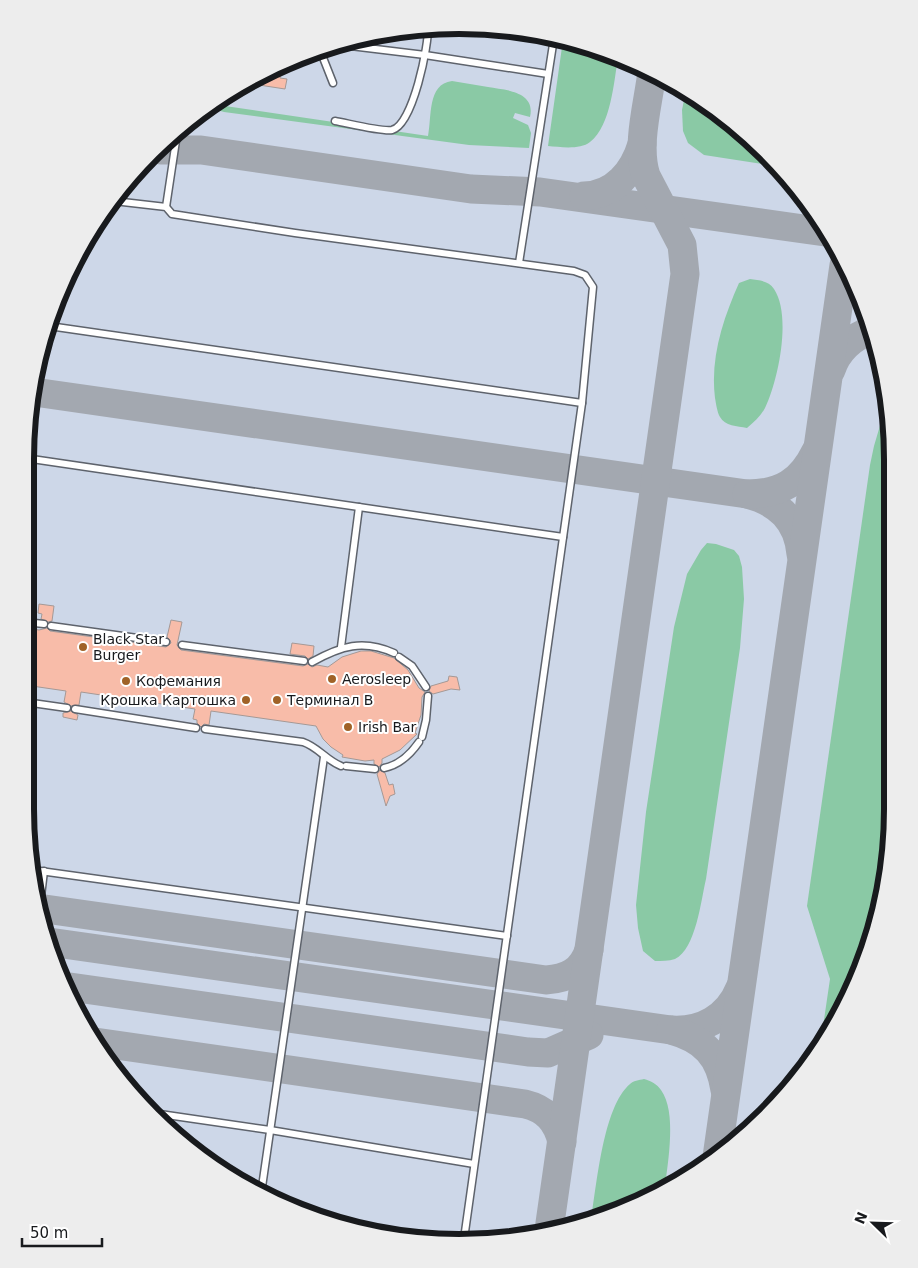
<svg xmlns="http://www.w3.org/2000/svg" width="918" height="1268" viewBox="0 0 918 1268" font-family="'DejaVu Sans',sans-serif">
<style>
.built{fill:#cdd7e8}
.green{fill:#8ac9a5}
.lines{fill:none;stroke-linecap:round;stroke-linejoin:round}
.taxiway{stroke:#a3a8b0;stroke-width:29}
.building{fill:#f8bca9;stroke:#a59996}
.lane-casing{stroke:#5e636c;stroke-width:9}
.lane{stroke:#fff;stroke-width:6}
.poi-dot{fill:#a06227;stroke:#fff;stroke-width:2}
.labels{text-anchor:middle;dominant-baseline:central;stroke-width:4;stroke-linejoin:round;paint-order:stroke}
.poi-label{font-size:14px;fill:#181a1d;stroke:#fff;text-anchor:start}
.rim{fill:none;stroke:#181a1d;stroke-width:6}
</style>
<rect width="100%" height="100%" fill="#dce2ec"/>
<path class="built" d="M430,26L515,29L598,48L676,83L745,133L803,195L860,293L889,402L892,838L870,948L835,1026L785,1095L723,1153L625,1210L515,1239H402L267,1198L173,1135L98,1050L40,922L25,809V459L40,347L98,218L195,115L267,70L346,40Z"/>
<g class="green">
<path d="M563,40L598,48L618,57C614,81 611,126 590,142C580,150 560,147 548,146Z"/>
<path d="M452,81C464,83 476,85 488,87C505,90 536,91 530,117L515,113L513,118L528,125L531,133L529,148L469,145L224,112L207,107L226,96L225,106L428,136C432,117 427,84 452,81Z"/>
<path d="M686,90L745,133L776,166L704,155L688,143L683,131L682,110Z"/>
<path d="M750,279C759,280 769,281 774,289C792,316 778,381 765,408C761,416 754,422 747,428C737,426 725,426 720,417C717,412 716,403 715,398C710,358 723,319 739,283Z"/>
<path d="M889,409L892,838L870,948L835,1026L820,1047L830,979L807,906L870,465L874,446L884,412Z"/>
<path d="M707,543L716,544L734,550L739,556L742,567L744,599L740,648L706,879C701,900 696,949 675,959C669,961 661,961 655,961L643,951L638,928L636,905L646,812L674,627L687,574L701,550Z"/>
<path d="M644,1079C651,1081 657,1084 661,1090C677,1112 668,1161 665,1187L625,1210L591,1219C597,1184 603,1107 630,1084C633,1081 639,1080 644,1079Z"/>
</g>
<g class="lines">
<g class="taxiway">
<path d="M161,150H201L471,189L540,192L825,232"/>
<path d="M584,196C615,195 634,171 642,144"/>
<path d="M831,370C837,351 852,337 870,331"/>
<path d="M34,392L747,494C778,502 798,520 801,554"/>
<path d="M747,494C781,494 801,482 816,451"/>
<path d="M38,908L546,980C567,979 582,971 589,950"/>
<path d="M49,942L671,1030C701,1032 728,1018 740,988"/>
<path d="M70,987L528,1052L548,1053L589,1035"/>
<path d="M671,1030C704,1039 720,1056 725,1090"/>
<path d="M95,1042L525,1104C546,1109 557,1121 562,1142"/>
<path d="M717,1157L844,265"/>
<path d="M549,1230L685,274L682,245L646,176C636,145 648,105 652,72"/>
</g>
</g>
<g class="building">
<path d="M282,64L280,78L287,79L285,89L246,83L267,70Z"/>
<path d="M39,604L54,606L52,621L48,622L41,619L42,614L38,613Z"/>
<path d="M171,620L182,622L177,645L181,650L303,666L308,664L312,667L317,665L328,667L342,657L361,651H371L394,658L408,670L419,688L425,692L422,697L421,715L415,733L417,734L400,750L382,759V763L379,767L374,764V760L365,761L342,757L343,755L331,747L323,739L316,726L211,711L209,725L204,724L201,727L197,723V720L193,719L195,709L81,692L79,705L71,706L64,702L66,691L25,685V628L39,630L47,628L50,631L166,647L171,643L170,640L167,637Z"/>
<path d="M292,643L314,646L313,656L308,659L305,656L290,654Z"/>
<path d="M449,676L457,677L460,690L451,689L433,694L429,691L431,686L448,681Z"/>
<path d="M71,711L78,715L77,720L63,717V713Z"/>
<path d="M380,770L385,773L389,785L393,784L395,794L390,796L386,806L377,774Z"/>
</g>
<g class="lines">
<defs>
<g id="lane">
<path d="M334,44L425,55L548,74"/>
<path d="M320,50L333,83"/>
<path d="M335,121C347,123 382,132 392,130C413,125 429,45 428,26"/>
<path d="M114,201L166,207L172,214L295,233L574,271L585,275L593,287L582,403L464,1239"/>
<path d="M166,207L177,134"/>
<path d="M519,263L554,38"/>
<path d="M49,326L582,403"/>
<path d="M25,458L563,537"/>
<path d="M25,622L44,624"/>
<path d="M51,626L166,642"/>
<path d="M182,645L304,661"/>
<path d="M341,647L359,507"/>
<path d="M399,657L412,666L426,687"/>
<path d="M312,662C341,646 363,639 394,653"/>
<path d="M25,702L67,708"/>
<path d="M75,709L196,728"/>
<path d="M205,729L303,742C318,747 326,760 341,766"/>
<path d="M422,737L426,720L428,696"/>
<path d="M346,766L375,769"/>
<path d="M384,768C399,765 410,755 419,742"/>
<path d="M33,870L507,936"/>
<path d="M39,913L44,871"/>
<path d="M153,1113L270,1130L474,1164"/>
<path d="M261,1194L324,757"/>
</g>
</defs>
<use href="#lane" class="lane-casing"/>
<use href="#lane" class="lane"/>
</g>
<g class="poi-dot">
<circle cx="83" cy="647" r="5"/>
<circle cx="332" cy="679" r="5"/>
<circle cx="126" cy="681" r="5"/>
<circle cx="246" cy="700" r="5"/>
<circle cx="277" cy="700" r="5"/>
<circle cx="348" cy="727" r="5"/>
</g>
<g class="labels">
<g class="poi-label">
<text x="93" y="639">Black Star<tspan x="93" dy="16">Burger</tspan></text>
<text x="342" y="679">Aerosleep</text>
<text x="136" y="681">Кофемания</text>
<text x="236" y="700" text-anchor="end">Крошка Картошка</text>
<text x="287" y="700">Терминал B</text>
<text x="358" y="727">Irish Bar</text>
</g>
</g>
<path d="M0 0H918V1268H0ZM459 34H459A425 425 0 0 1 884 459V809A425 425 0 0 1 459 1234H459A425 425 0 0 1 34 809V459A425 425 0 0 1 459 34Z" fill="#ededed" fill-rule="evenodd"/>
<path class="rim" d="M459 34H459A425 425 0 0 1 884 459V809A425 425 0 0 1 459 1234H459A425 425 0 0 1 34 809V459A425 425 0 0 1 459 34Z"/>
<g transform="translate(873 1223) rotate(293)" stroke="#ffffff" stroke-width="4" paint-order="stroke">
<path d="M0-4L9 19L0 12L-9 19Z" fill="#181a1d"/>
<text y="-8" font-size="14" font-weight="bold" text-anchor="middle" fill="#181a1d">N</text>
</g>
<path d="M22 1238v8h80v-8" fill="none" stroke="#181a1d" stroke-width="2.5"/>
<text x="30" y="1238" font-size="15" fill="#181a1d" stroke="#ffffff" stroke-width="4" paint-order="stroke">50 m</text>
</svg>
